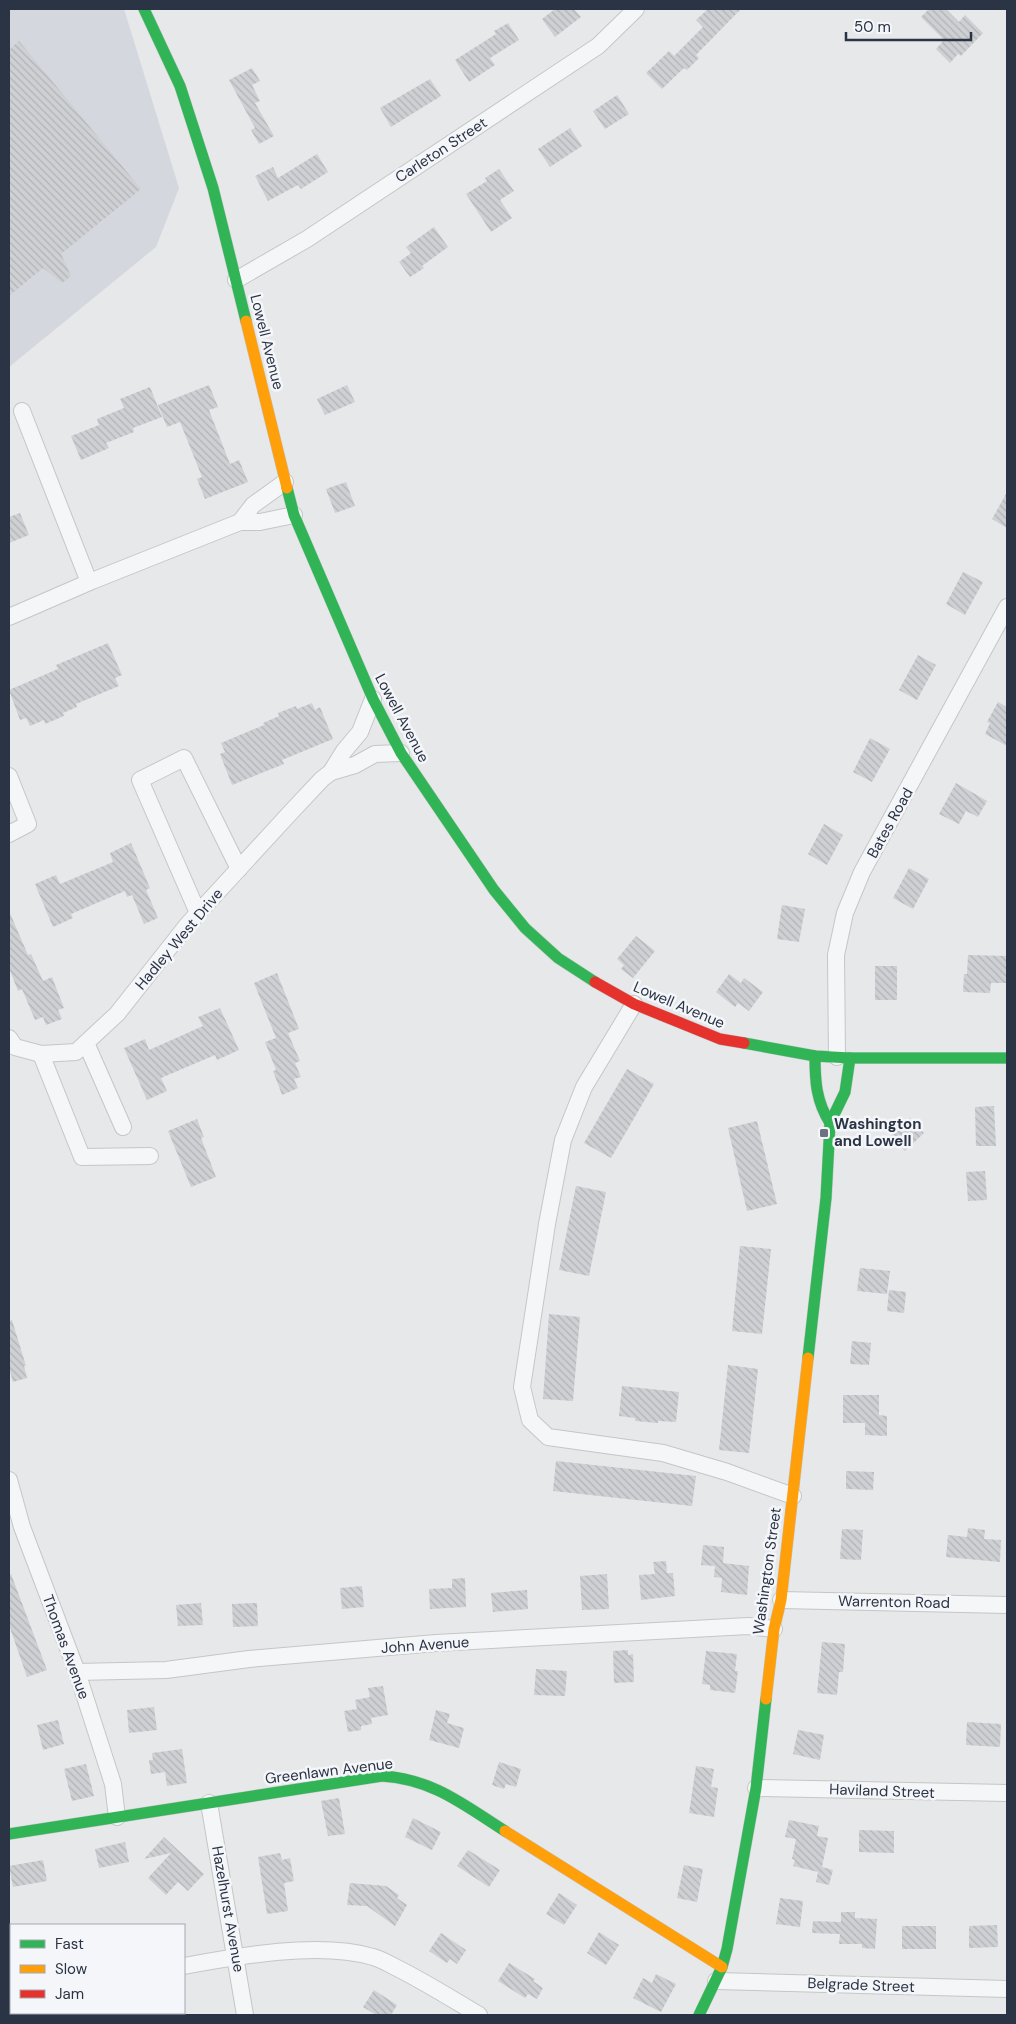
<svg xmlns="http://www.w3.org/2000/svg" width="1016" height="2024" viewBox="0 0 1016 2024" font-family="'DM Sans',sans-serif">
<style>
.built{fill:#d4d7dd}
.building{fill:url(#building-back-hatch)}
.lines{fill:none;stroke-linecap:round;stroke-linejoin:round}
.street-casing{stroke:#c4c6c8;stroke-width:18}
.fast-casing{stroke:#c4c6c8;stroke-width:12}
.slow-casing{stroke:#c4c6c8;stroke-width:12}
.jam-casing{stroke:#c4c6c8;stroke-width:12}
.street{stroke:#f5f6f7;stroke-width:16}
.fast{stroke:#30b455;stroke-width:11}
.slow{stroke:#ff9f0a;stroke-width:11}
.jam{stroke:#e5322d;stroke-width:11}
.poi-dot{fill:#6c737f;stroke:#f4f6f9;stroke-width:2}
.labels{text-anchor:middle;dominant-baseline:central;stroke-width:5;stroke-linejoin:round;paint-order:stroke}
.street-label{font-size:15px;fill:#2b3445;stroke:#f4f6f9}
.poi-label{font-size:15px;font-weight:bold;fill:#2b3445;stroke:#f4f6f9;text-anchor:start}
</style>
<defs>
<pattern id="building-back-hatch" width="6" height="6" patternUnits="userSpaceOnUse" patternTransform="scale(1.25)"><rect width="6" height="6" fill="#ced0d3"/><path d="M-1 5l2 2M0 0l6 6M5-1l2 2" fill="none" stroke="#b1b3b6"/></pattern>
</defs>
<rect width="100%" height="100%" fill="#e6e8ea"/>
<path class="built" d="M9,9H124L179,188L156,247L9,367Z"/>
<g class="building">
<path d="M555,9H574L581,17L555,37L542,19Z"/>
<path d="M708,9H741L696,55L699,58L687,70L684,68L662,89L646,73L669,51L674,56L703,27L696,20Z"/>
<path d="M929,9H946L959,22L965,15L983,33L961,56L958,54L950,63L936,49L944,40L921,17Z"/>
<path d="M508,23L519,40L490,58L495,65L469,82L455,60L496,34L494,31Z"/>
<path d="M19,41L141,189L61,254L71,276L62,283L43,268L9,296V50Z"/>
<path d="M252,68L260,81L252,85L260,101L255,103L274,136L259,144L251,130L255,128L229,80Z"/>
<path d="M430,79L441,96L391,127L380,108Z"/>
<path d="M617,95L629,114L605,129L593,111Z"/>
<path d="M570,128L582,146L550,167L538,149Z"/>
<path d="M317,154L328,172L301,189L298,185L268,201L255,176L273,167L278,178Z"/>
<path d="M499,169L514,191L500,200L512,218L491,232L466,194L487,181L485,178Z"/>
<path d="M434,227L448,247L422,266L424,268L410,277L399,262L411,253L406,247Z"/>
<path d="M209,385L218,407L209,410L230,464L239,460L248,482L205,499L197,479L202,477L180,422L167,427L158,405Z"/>
<path d="M347,385L355,402L325,415L317,399Z"/>
<path d="M150,387L162,417L133,428L134,432L106,443L109,448L81,460L71,436L99,425L97,419L124,408L120,399Z"/>
<path d="M346,482L355,506L335,513L326,489Z"/>
<path d="M1007,492V528L992,519Z"/>
<path d="M20,513L29,535L9,543V517Z"/>
<path d="M963,572L983,582L965,615L946,604Z"/>
<path d="M108,643L122,675L115,678L119,686L76,704L77,707L63,713L64,716L45,724L44,720L30,726L26,718L20,720L9,690L58,669L56,665Z"/>
<path d="M918,655L936,665L917,700L899,690Z"/>
<path d="M998,702L1007,707V746L985,734L990,723L987,722Z"/>
<path d="M312,703L315,710L320,707L333,739L282,760L284,764L232,785L220,754L225,752L221,743L264,725L263,723L279,716L278,713L296,706L297,709Z"/>
<path d="M870,738L890,749L872,782L853,772Z"/>
<path d="M956,783L987,801L978,817L966,811L959,824L939,814Z"/>
<path d="M824,824L843,835L827,865L808,854Z"/>
<path d="M131,843L150,888L146,890L158,918L144,924L132,895L127,897L125,891L71,914L73,918L53,927L35,884L56,875L60,884L113,862L110,853Z"/>
<path d="M909,868L929,879L913,909L893,898Z"/>
<path d="M782,905L805,909L799,942L777,939Z"/>
<path d="M9,911L28,955L31,954L43,981L52,977L64,1008L58,1010L62,1019L46,1025L43,1017L35,1020L22,989L18,991L9,968Z"/>
<path d="M636,936L655,951L633,978L621,969L624,965L617,959Z"/>
<path d="M968,955L1007,956V983H991L990,993L963,992L964,974H967Z"/>
<rect x="875" y="966" width="22" height="34"/>
<path d="M277,973L299,1029L288,1033L300,1061L295,1063L301,1077L294,1079L298,1088L282,1095L273,1071L276,1070L265,1042L276,1038L254,983Z"/>
<path d="M729,974L741,983L744,978L763,992L749,1011L738,1003L735,1007L716,992Z"/>
<path d="M220,1008L239,1050L217,1060L215,1055L161,1078L167,1091L147,1100L124,1048L145,1039L149,1050L203,1026L198,1017Z"/>
<path d="M627,1069L654,1084L611,1158L584,1143Z"/>
<path d="M994,1106L996,1146H976L975,1107Z"/>
<path d="M910,1118L924,1133L905,1151L891,1136Z"/>
<path d="M197,1119L204,1137L201,1138L216,1177L191,1187L168,1131Z"/>
<path d="M757,1121L777,1204L747,1211L728,1128Z"/>
<path d="M985,1171L987,1200L968,1201L966,1172Z"/>
<path d="M576,1186L606,1192L589,1276L559,1270Z"/>
<path d="M740,1246L771,1249L762,1334L732,1331Z"/>
<path d="M860,1268L890,1271L887,1294L857,1291Z"/>
<path d="M889,1290L906,1292L904,1313L887,1311Z"/>
<path d="M549,1314L580,1317L573,1401L543,1399Z"/>
<path d="M12,1320L26,1366H24L27,1378L13,1382L9,1368V1321Z"/>
<path d="M852,1341L871,1343L869,1365L850,1364Z"/>
<path d="M728,1365L758,1369L749,1453L719,1450Z"/>
<path d="M622,1386L679,1392L676,1422L658,1421V1423L635,1421V1418L619,1416Z"/>
<path d="M843,1395H879V1415L887,1416V1436L865,1435V1423H843Z"/>
<path d="M556,1461L696,1476L692,1506L553,1491Z"/>
<path d="M846,1471L874,1472L873,1490L846,1489Z"/>
<path d="M968,1528L985,1530L984,1539L1001,1540L1000,1562L946,1557L948,1535L967,1537Z"/>
<path d="M842,1529L863,1530L861,1560L840,1559Z"/>
<path d="M703,1545L724,1547L723,1563L749,1566L747,1595L721,1592L722,1578L714,1577L715,1566L701,1565Z"/>
<path d="M666,1561L667,1573H673L675,1596L641,1600L639,1575L655,1574L653,1562Z"/>
<path d="M11,1574L47,1670L27,1677L9,1625V1575Z"/>
<path d="M607,1574L609,1609L582,1610L580,1576Z"/>
<path d="M465,1578L466,1607L430,1609L429,1589L452,1588V1579Z"/>
<path d="M362,1586L364,1607L342,1609L340,1588Z"/>
<path d="M527,1590L528,1609L493,1612L491,1593Z"/>
<path d="M201,1603L203,1625L178,1626L176,1605Z"/>
<path d="M257,1603L258,1626L233,1627L232,1604Z"/>
<path d="M822,1642L845,1644L843,1672H839L837,1695L817,1693Z"/>
<path d="M628,1650V1655L633,1654L634,1682L614,1683L613,1651Z"/>
<path d="M706,1651L737,1654L735,1671H738L735,1693L710,1690V1685L702,1684Z"/>
<path d="M536,1669L567,1671L565,1696L534,1695Z"/>
<path d="M383,1686L388,1715L371,1718L372,1724L361,1726V1730L348,1732L344,1711L357,1709L355,1700L370,1697L368,1688Z"/>
<path d="M154,1707L157,1730L129,1733L127,1710Z"/>
<path d="M436,1710L450,1714L447,1723L464,1728L459,1748L429,1740Z"/>
<path d="M58,1720L64,1744L43,1750L37,1725Z"/>
<path d="M967,1722L1001,1724L1000,1747L966,1745Z"/>
<path d="M798,1730L824,1735L820,1760L793,1754Z"/>
<path d="M182,1749L187,1783L167,1786L165,1772L151,1774L149,1760H153L152,1753Z"/>
<path d="M499,1762L521,1769L516,1787L506,1784L504,1789L492,1785Z"/>
<path d="M86,1764L94,1796L72,1801L64,1769Z"/>
<path d="M696,1766L714,1769L711,1787L718,1788L714,1817L689,1813Z"/>
<path d="M339,1798L345,1834L328,1836L321,1801Z"/>
<path d="M413,1818L441,1832L432,1850L405,1837Z"/>
<path d="M789,1820L819,1826L817,1836L828,1838L822,1867L833,1870L829,1885L816,1882L818,1872L793,1866L795,1860L792,1859L796,1839L785,1837Z"/>
<path d="M859,1830L894,1831V1853L859,1852Z"/>
<path d="M164,1837L204,1874L188,1891L178,1882L166,1895L148,1878L171,1853L144,1859Z"/>
<path d="M125,1842L129,1862L99,1868L95,1849Z"/>
<path d="M468,1850L500,1870L489,1887L457,1866Z"/>
<path d="M280,1853L282,1860L290,1858L294,1881L284,1883L288,1911L267,1914L258,1857Z"/>
<path d="M43,1860L47,1881L13,1887L9,1866Z"/>
<path d="M684,1865L703,1869L697,1902L677,1898Z"/>
<path d="M350,1883L386,1886L399,1895L397,1898L407,1905L395,1926L367,1906L347,1905Z"/>
<path d="M559,1893L577,1905L564,1925L546,1914Z"/>
<path d="M780,1898L803,1901L800,1927L776,1924Z"/>
<path d="M841,1912H855V1918L877,1919L875,1949L862,1948V1944H839L840,1934L812,1933L813,1921L841,1922Z"/>
<path d="M997,1925L998,1947L969,1948V1926Z"/>
<rect x="902" y="1926" width="34" height="23"/>
<path d="M599,1932L619,1945L606,1965L587,1953Z"/>
<path d="M441,1933L466,1950L457,1964L450,1959L447,1963L429,1951Z"/>
<path d="M509,1963L535,1979L533,1981L543,1988L537,1999L528,1994L525,1998L498,1981Z"/>
<path d="M656,1974L676,1984L661,2012L633,1998L643,1978L652,1983Z"/>
<path d="M374,1990L397,2005L391,2015H376L363,2007Z"/>
</g>
<g class="lines">
<defs>
<g id="street">
<path d="M236,280L307,239L598,46L636,9"/>
<path d="M22,411L89,582"/>
<path d="M285,482L253,505L240,522H260L294,515"/>
<path d="M9,617L92,581L240,522"/>
<path d="M373,699L360,732L344,751L331,772L355,765L375,754L401,753"/>
<path d="M9,776L28,824L9,834"/>
<path d="M198,913L140,780L184,758L239,869"/>
<path d="M634,1004L584,1087L563,1140L547,1224L522,1387L530,1420L548,1437L663,1453L727,1472L793,1496"/>
<path d="M9,1038L15,1047L41,1054L76,1052L117,1014L188,924L291,812L322,779L331,772"/>
<path d="M86,1043L123,1127"/>
<path d="M41,1054L82,1157L150,1156"/>
<path d="M837,1057L836,955L845,913L862,872L1007,607"/>
<path d="M9,1480L22,1527L77,1672L113,1784L117,1817"/>
<path d="M781,1600L1007,1605"/>
<path d="M77,1672L166,1670L249,1659L436,1643L748,1626L774,1629"/>
<path d="M756,1788L1007,1793"/>
<path d="M209,1803L245,2015"/>
<path d="M184,1966C238,1956 320,1941 373,1957C381,1959 389,1964 397,1968C425,1982 452,1999 479,2015"/>
<path d="M716,1981L1007,1989"/>
<path d="M9,2003H11"/>
</g>
<g id="fast">
<path d="M144,9L180,86L213,188L246,321"/>
<path d="M287,488L294,515L373,699L401,753L494,890L525,928L558,958L595,982"/>
<path d="M744,1043L815,1056L850,1058H1007"/>
<path d="M815,1056C815,1081 816,1101 830,1123"/>
<path d="M808,1358L826,1198L830,1123L845,1092L850,1058"/>
<path d="M9,1834L382,1776C433,1779 464,1805 505,1831"/>
<path d="M699,2015L722,1967L727,1949L756,1788L766,1699"/>
</g>
<g id="slow">
<path d="M246,321L287,488"/>
<path d="M766,1699L774,1629L781,1600L808,1358"/>
<path d="M505,1831L722,1967"/>
</g>
<path id="jam" d="M595,982L634,1004L720,1039L744,1043"/>
</defs>
<use href="#street" class="street-casing"/>
<use href="#fast" class="fast-casing"/>
<use href="#slow" class="slow-casing"/>
<use href="#jam" class="jam-casing"/>
<use href="#street" class="street"/>
<use href="#fast" class="fast"/>
<use href="#slow" class="slow"/>
<use href="#jam" class="jam"/>
</g>
<rect class="poi-dot" x="819" y="1128" width="10" height="10" rx="2.5"/>
<g class="labels">
<g class="street-label">
<text transform="translate(441 150) rotate(-33)">Carleton Street</text>
<text transform="translate(267 342) rotate(76)">Lowell Avenue</text>
<text transform="translate(402 718) rotate(62)">Lowell Avenue</text>
<text transform="translate(890 823) rotate(-61)">Bates Road</text>
<text transform="translate(179 939) rotate(-50)">Hadley West Drive</text>
<text transform="translate(679 1005) rotate(23)">Lowell Avenue</text>
<text transform="translate(767 1571) rotate(-82)">Washington Street</text>
<text transform="translate(894 1602) rotate(1)">Warrenton Road</text>
<text transform="translate(425 1645) rotate(-4)">John Avenue</text>
<text transform="translate(66 1647) rotate(70)">Thomas Avenue</text>
<text transform="translate(329 1771) rotate(-7)">Greenlawn Avenue</text>
<text transform="translate(882 1791) rotate(2)">Haviland Street</text>
<text transform="translate(228 1909) rotate(80)">Hazelhurst Avenue</text>
<text transform="translate(861 1985) rotate(2)">Belgrade Street</text>
</g>
<g class="poi-label">
<text x="834" y="1124">Washington<tspan x="834" dy="17">and Lowell</tspan></text>
</g>
</g>
<rect width="1016" height="2024" fill="none" stroke="#2b3445" stroke-width="20"/>
<rect x="10" y="1924" width="175" height="90" fill="#f4f6f9" stroke="#a4a8b1"/>
<rect x="20" y="1940" width="25" height="8" fill="#30b455" stroke="#a4a8b1"/>
<text x="55" y="1949" font-size="15" fill="#2b3445">Fast</text>
<rect x="20" y="1965" width="25" height="8" fill="#ff9f0a" stroke="#a4a8b1"/>
<text x="55" y="1974" font-size="15" fill="#2b3445">Slow</text>
<rect x="20" y="1990" width="25" height="8" fill="#e5322d" stroke="#a4a8b1"/>
<text x="55" y="1999" font-size="15" fill="#2b3445">Jam</text>
<path d="M846 32v8h125v-8" fill="none" stroke="#2b3445" stroke-width="2.5"/>
<text x="854" y="32" font-size="15" fill="#2b3445" stroke="#f4f6f9" stroke-width="4" paint-order="stroke">50 m</text>
</svg>
